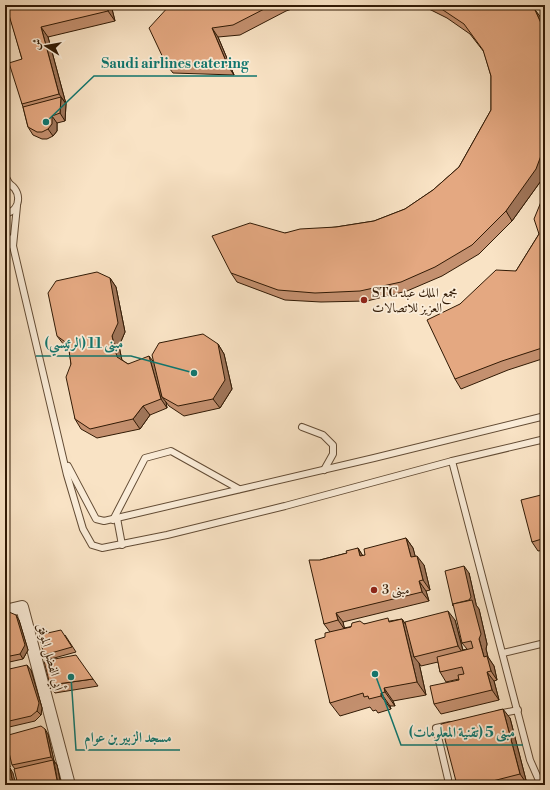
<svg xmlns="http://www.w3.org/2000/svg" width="550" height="790" viewBox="0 0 550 790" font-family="'Libre Bodoni',Amiri,serif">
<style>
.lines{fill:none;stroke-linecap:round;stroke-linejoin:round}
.lane-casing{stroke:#634c35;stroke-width:8}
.street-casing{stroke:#634c35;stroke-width:14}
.lane{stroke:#fbedd9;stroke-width:6}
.street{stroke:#fbedd9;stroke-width:12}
.wall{fill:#c4906f;stroke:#311a05}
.shaded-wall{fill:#a0765a;stroke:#311a05}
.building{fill:#e4a881;stroke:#311a05}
.poi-dot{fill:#8f2418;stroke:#fbedd9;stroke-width:1.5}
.labels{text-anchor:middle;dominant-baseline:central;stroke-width:3.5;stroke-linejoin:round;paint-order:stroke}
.poi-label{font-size:13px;fill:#311a05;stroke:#fbedd9;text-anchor:start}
.street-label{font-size:13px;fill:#311a05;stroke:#fbedd9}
.leader{fill:none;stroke:#0f766e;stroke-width:1.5}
.callout-dot{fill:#0f766e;stroke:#fbedd9;stroke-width:1.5}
.callout-label{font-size:14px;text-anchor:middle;font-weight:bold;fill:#0f766e;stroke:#fbedd9;stroke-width:3.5;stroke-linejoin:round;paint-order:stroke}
</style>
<rect width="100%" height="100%" fill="#f9e3c5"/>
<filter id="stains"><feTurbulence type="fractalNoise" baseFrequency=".005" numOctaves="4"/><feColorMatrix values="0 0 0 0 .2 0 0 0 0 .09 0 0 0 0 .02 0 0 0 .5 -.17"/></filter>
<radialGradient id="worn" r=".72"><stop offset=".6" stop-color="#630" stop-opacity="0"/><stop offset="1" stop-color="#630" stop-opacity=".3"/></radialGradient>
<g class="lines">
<defs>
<g id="lane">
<path d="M5,176L9,183"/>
<path d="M5,182C22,187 23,210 5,214"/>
<path d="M5,232L13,246L67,475L83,529L92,545L102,548L167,535L285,506L452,461L545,439"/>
<path d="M13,246L17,206"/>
<path d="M302,427L323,435L333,445V454L324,470"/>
<path d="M452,461L530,760L541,785"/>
<path d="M68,466L96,519L104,521L374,458L545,416"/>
<path d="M117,518L122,545"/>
<path d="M113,520L145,458L171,451L239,489"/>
<path d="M503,653L545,643"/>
<path d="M498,714L518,710"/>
<path d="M448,779L436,728L450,725"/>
</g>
<path id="street" d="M5,611L22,607L69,785"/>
</defs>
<use href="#lane" class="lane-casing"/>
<use href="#street" class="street-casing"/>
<use href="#lane" class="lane"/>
<use href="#street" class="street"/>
</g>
<g class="wall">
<path d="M5,5H111L115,21L48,37L66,104L65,121L57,123V131L53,136L47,139H42L33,135L28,127L23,107L22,104V59L9,13L5,14Z"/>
<path d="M170,5H304L286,11L240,35L218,37L234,75L173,73L166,64Z"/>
<path d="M421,5H531L535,10L542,19L543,178L512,221L479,254L442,276L407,291L367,301L321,302L285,300L237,282L231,273L285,233L336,227L374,221L405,209L433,190L459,167L491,110V76L484,52L470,34L447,18Z"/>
<path d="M545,192V358L508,370L461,389L455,379L460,304L516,271L539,234Z"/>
<path d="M110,278L116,287L125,332L119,346L122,360L128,364L154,363L218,344L224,354L232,389L220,408L184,416L169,406L166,402L167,408L150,415L140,429L97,438L81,429L75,419L71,364L69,349L64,345L57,336Z"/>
<path d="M545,494V550L538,551L532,542Z"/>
<path d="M406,538L413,548L415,556L424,565L430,590L426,591L429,601L343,622L344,628L364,624L390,621L402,619L406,625L455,620L463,650L467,649L462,643L469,573L476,604V605L479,609L487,644L486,649L488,657L494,666L497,680L494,681L499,700L441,714L434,704L459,680V679L446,682L440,672L438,662L421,666L419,663L426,695L393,701L395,706H390L391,709L378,713L376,710L373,711L370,707L340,716L330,703L325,637L330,632L324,624L320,560L347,553L358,548L363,556L365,555Z"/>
<path d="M5,613L19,620L28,650L23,659L5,663Z"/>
<path d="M65,635L76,652L47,660L44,655Z"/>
<path d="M5,670H31L42,708L41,715L35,721L5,728Z"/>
<path d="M93,679L98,686L55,693L50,685Z"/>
<path d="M510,718L527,784L521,785H457Z"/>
<path d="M48,734L54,761L57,765L61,785H18L15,769L12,765Z"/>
<path d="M5,746L10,767L5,768Z"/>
</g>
<g class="shaded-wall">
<path d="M107,5H111L115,21L108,11Z"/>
<path d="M535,10L542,19L545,26V32Z"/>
<path d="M41,27L48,37L66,104L59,94Z"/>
<path d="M212,28L218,37L234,75L228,66Z"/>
<path d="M61,97L66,104L65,121L60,113Z"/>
<path d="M52,116L57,123V131L53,136L48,129Z"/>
<path d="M545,145V173L543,178L512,221L506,211Z"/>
<path d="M110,278L116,287L125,332L119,346L123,366L117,357L112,336Z"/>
<path d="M218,344L224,354L232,389L220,408L213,399Z"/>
<path d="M149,356L156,365L162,397L166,402L167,408L161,399Z"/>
<path d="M143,406L150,415L140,429L133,419Z"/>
<path d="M406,538L413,548L418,567L411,557Z"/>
<path d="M358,548L364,558L360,556Z"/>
<path d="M417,556L424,565L430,590L423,580Z"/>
<path d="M464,566L469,573L476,604V605L479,609L487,644L486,649L488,657L494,666L497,680L491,671L484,657L469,601Z"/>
<path d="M419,581L426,591L429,601L422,592Z"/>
<path d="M448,611L455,620L464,655L458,646Z"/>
<path d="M336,613L343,622L345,630L338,620Z"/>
<path d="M16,615L19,620L28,650L23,659L20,654Z"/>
<path d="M402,619L411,632L414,657L419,663L426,695L417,682Z"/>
<path d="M27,665L31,670L42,708L41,715L37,711Z"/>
<path d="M487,672L494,681L499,700L492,690Z"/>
<path d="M384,688L393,701L395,706L385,692Z"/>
<path d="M381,693L390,706L391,709L381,696Z"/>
<path d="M503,709L510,718L527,784L520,774Z"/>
<path d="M45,729L48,734L54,761L57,765L61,785H58L54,761L51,757Z"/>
<path d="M5,746L10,767L6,762L5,756Z"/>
<path d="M10,768L13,773L16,785H13Z"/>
</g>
<g class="building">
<path d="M6,5H107L108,11L41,27L59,94L22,104L9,63L22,59Z"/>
<path d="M170,5H272L233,25L212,28L228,66L166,64L149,28Z"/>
<path d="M434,5H531L535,10L545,32V145L536,169L506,211L472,245L435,267L401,282L360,291L315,293L278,290L231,273L212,236L250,223L285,233L300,229L336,227L374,221L405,209L433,190L459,167L491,110V76L483,50L464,24L440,8Z"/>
<path d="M61,97L60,113L52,116V124L48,129L42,132H37L28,127L23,107Z"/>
<path d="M545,192V347L502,361L455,379L427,320L460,304L496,270L516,271L539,234L534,219Z"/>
<path d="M97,272L110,278L118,323L112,336L117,357L128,364L149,356L161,399L143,406L133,419L90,429L75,419L66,377L71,364L68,344L57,336L48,293L56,281Z"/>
<path d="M203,334L218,344L225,380L213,399L178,406L162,397L152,355L159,343Z"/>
<path d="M545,494V538L532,542L521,500Z"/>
<path d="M406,538L411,557L417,556L423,580L419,581L422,592L336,613L338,620L324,624L309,560H320L347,553L346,551L358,548L360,556L365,555L364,549Z"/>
<path d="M464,566L471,597L469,600L453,604V606L445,571Z"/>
<path d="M472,600L481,634L479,639L484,657L487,656L491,671L487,672L492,690L434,704L430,686L459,680L458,675L464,674L462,667L440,672L437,657L473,648L471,641L462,643L453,604Z"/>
<path d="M448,611L458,646L414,657L405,622Z"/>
<path d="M9,612L16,615L25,645L20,654L5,657V613Z"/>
<path d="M388,618L389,622L402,619L417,682L384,688L385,692L381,693V696L369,699L368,696L364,697L363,693L330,703L315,640L325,637V633L351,627L352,623L360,621L364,624Z"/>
<path d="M61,630L72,647L44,655L39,635Z"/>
<path d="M76,655L93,679L50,685L44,661Z"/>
<path d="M27,665L39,703L37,711L31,716L5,722V670Z"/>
<path d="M503,709L520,774L477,785H457L441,724Z"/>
<path d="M41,726L45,729L51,757L12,765L5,736Z"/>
<path d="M53,760L58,785H18L14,769Z"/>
<path d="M10,768L13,785H5V769Z"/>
</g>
<g class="poi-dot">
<circle cx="364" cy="300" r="4"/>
<circle cx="374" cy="590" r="4"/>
</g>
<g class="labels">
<g class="poi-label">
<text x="372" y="293">STC مجمع الملك عبد<tspan x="372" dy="15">العزيز للاتصالات</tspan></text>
<text x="382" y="590">مبنى 3</text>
</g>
<g class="street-label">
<text transform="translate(50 657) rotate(75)">أبي الفضل الموفق</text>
</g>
</g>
<path class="leader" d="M46 122L94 76H257M194 373L131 356H36M375 674L401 745H523M71 677L76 750H180"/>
<g class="callout-dot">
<circle cx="46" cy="122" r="4"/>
<circle cx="194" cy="373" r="4"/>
<circle cx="375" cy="674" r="4"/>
<circle cx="71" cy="677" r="4"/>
</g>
<g class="callout-label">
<text x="175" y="68">Saudi airlines catering</text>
<text x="84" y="348">مبنى 11 (الرئيسي)</text>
<text x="462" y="737">مبنى 5 (تقنية المعلومات)</text>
<text x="128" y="742">مسجد الزبير بن عوام</text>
</g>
<rect width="550" height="790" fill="none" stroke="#f9e3c5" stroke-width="20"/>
<rect x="6" y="6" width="538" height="778" fill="none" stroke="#311a05" stroke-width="2"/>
<rect x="10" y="10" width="530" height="770" fill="none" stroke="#311a05"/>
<g transform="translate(46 46) rotate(281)" stroke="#fbedd9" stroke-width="3" paint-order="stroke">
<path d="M0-3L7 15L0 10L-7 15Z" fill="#311a05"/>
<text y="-6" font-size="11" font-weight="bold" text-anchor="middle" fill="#311a05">ش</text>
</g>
<rect width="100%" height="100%" filter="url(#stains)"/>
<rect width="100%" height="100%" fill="url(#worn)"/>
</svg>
